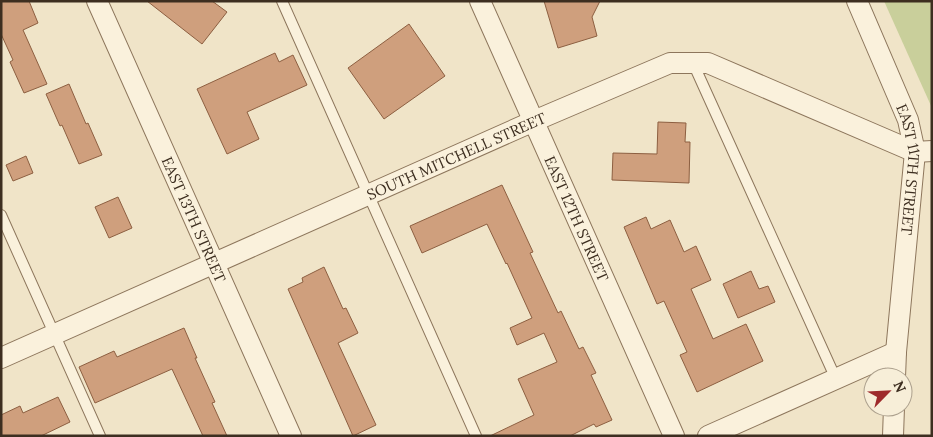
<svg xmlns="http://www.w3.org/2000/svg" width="933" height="437" viewBox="0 0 933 437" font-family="Lora,serif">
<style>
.green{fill:#c9cf9b}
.building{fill:#cf9f7d;stroke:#8d5f41}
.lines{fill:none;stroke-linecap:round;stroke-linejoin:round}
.lane-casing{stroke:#8d765c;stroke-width:12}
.street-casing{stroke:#8d765c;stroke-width:22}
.lane{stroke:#faf1dc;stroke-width:10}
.street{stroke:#faf1dc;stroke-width:20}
.labels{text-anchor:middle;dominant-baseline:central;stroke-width:4;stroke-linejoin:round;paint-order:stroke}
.street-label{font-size:15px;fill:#3d2e20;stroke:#f7eed8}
</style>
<rect width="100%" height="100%" fill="#f0e4c8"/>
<path class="green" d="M884,1H932V108Z"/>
<g class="building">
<path d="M1,1H29L38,23L23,30L47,84L24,93L10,62L13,60L1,34Z"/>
<path d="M147,1H212L227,12L202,44Z"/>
<path d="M544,1H600L592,17L597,36L558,48Z"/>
<path d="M409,24L445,76L384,119L348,68Z"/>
<path d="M275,53L279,62L293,55L307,85L247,112L259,139L227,154L197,89Z"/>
<path d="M69,84L86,124L88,123L102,155L79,164L62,125L60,126L46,94Z"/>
<path d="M658,122L686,123L685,142H690L689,183L612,180L613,153L657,154Z"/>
<path d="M26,156L33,173L13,181L6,165Z"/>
<path d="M502,185L533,252L530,253L558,313L561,311L579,349L583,347L596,373L591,375L612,420L596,427L594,424L570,436H490L534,415L518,379L557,362L544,333L517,345L510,328L532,318L507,263L506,264L487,224L422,253L410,226Z"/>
<path d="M118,197L132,228L109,238L95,207Z"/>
<path d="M646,217L651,229L670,220L684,252L696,246L711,280L691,289L713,339L746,324L763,361L697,392L680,355L687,352L664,301L657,304L624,227Z"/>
<path d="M324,267L343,309L346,308L358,333L338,343L376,425L353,436L288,289L303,282L302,278Z"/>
<path d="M751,271L759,289L768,286L775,302L738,318L723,284Z"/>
<path d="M184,328L197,358H195L215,402L212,403L227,436H203L172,369L95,403L79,367L114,351L117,357Z"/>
<path d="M58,397L70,422L41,436H1V415L20,406L23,413Z"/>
</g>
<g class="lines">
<defs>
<g id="lane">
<path d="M282,1L476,436"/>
<path d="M693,63L836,379"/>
<path d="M1,215L100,436"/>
</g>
<g id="street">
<path id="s1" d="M97,1L291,436"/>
<path id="s2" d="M480,1L674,436"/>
<path id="s3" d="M857,1L908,120L915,152L896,352L895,377"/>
<path id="s4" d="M1,358L534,121L670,63H708L915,152L932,151"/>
<path d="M708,436L896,352"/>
<path d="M893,436L894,407"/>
</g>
</defs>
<use href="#lane" class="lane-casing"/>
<use href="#street" class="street-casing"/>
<use href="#lane" class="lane"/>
<use href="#street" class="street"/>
</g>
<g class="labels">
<g class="street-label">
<text stroke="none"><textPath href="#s4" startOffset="498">SOUTH MITCHELL STREET</textPath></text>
<text stroke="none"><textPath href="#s3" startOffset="179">EAST 11TH STREET</textPath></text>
<text stroke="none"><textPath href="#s1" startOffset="239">EAST 13TH STREET</textPath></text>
<text stroke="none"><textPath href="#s2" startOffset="238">EAST 12TH STREET</textPath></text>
</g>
</g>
<rect width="933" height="437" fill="none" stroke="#3d2e20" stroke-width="5"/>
<g transform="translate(888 392) rotate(66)"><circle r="24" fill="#f7eed8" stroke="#ada18e"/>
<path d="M0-4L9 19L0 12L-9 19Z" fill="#9e2a2b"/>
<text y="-8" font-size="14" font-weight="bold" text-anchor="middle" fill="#3d2e20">N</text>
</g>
</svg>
